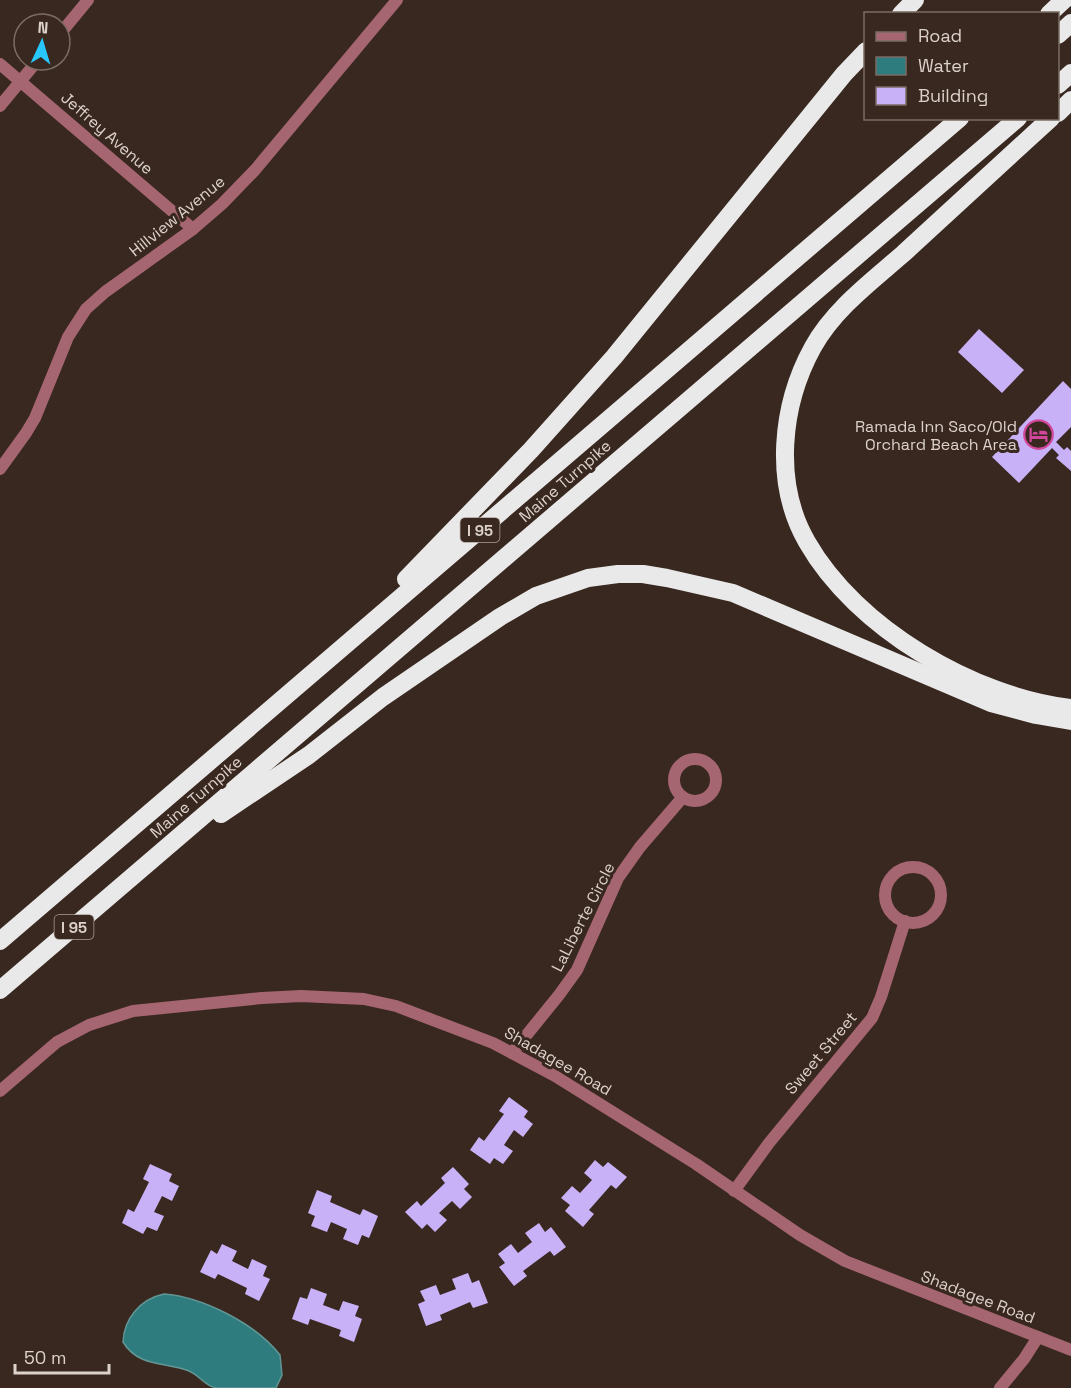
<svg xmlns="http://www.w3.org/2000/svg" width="1071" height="1388" viewBox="0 0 1071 1388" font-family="'Space Grotesk',sans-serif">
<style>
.water{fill:#2e7c7e;stroke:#629695;stroke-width:1.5}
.building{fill:#c9b1f7}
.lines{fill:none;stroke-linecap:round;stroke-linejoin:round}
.street{stroke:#a56671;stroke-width:12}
.highway{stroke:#e9e9e9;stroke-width:18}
.labels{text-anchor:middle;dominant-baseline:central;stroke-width:6;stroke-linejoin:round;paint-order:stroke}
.shield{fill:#39281f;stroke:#ab9e97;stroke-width:1.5}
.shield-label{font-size:15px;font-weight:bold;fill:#dcd1cb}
.street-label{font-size:16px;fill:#dcd1cb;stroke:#39281f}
.poi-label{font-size:16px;fill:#dcd1cb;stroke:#39281f;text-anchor:end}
</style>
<rect width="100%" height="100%" fill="#39281f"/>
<path class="water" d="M164,1294C203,1297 256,1324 280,1355L282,1375L276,1388C257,1388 235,1388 216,1388C205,1386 199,1375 189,1371C165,1362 138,1367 123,1342C124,1319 140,1299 164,1294Z"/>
<g class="building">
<path d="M979,329L1024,370L1002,393L958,352Z"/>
<path d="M1063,381L1071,389V427L1056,442L1064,450L1067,447L1071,451V471L1056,458L1059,455L1052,448L1019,483L992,457Z"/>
<path d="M509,1097L528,1111L524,1117L533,1124L523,1137L514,1130L504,1145L513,1151L503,1164L494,1158L490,1164L470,1150L479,1137L484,1141L504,1114L499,1111Z"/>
<path d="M595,1160L603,1167L608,1162L627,1177L616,1189L611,1185L589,1210L594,1214L583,1227L565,1211L570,1205L561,1198L572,1186L580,1193L592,1180L584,1173Z"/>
<path d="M150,1164L172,1174L169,1181L179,1186L172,1201L162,1196L154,1212L164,1216L157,1231L147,1227L143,1234L122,1223L128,1209L134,1212L149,1182L143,1179Z"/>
<path d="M453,1167L469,1184L464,1189L472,1197L460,1209L452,1201L439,1213L447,1220L435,1232L427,1224L422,1229L405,1212L417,1201L421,1206L445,1183L441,1178Z"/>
<path d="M317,1190L332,1196L330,1202L360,1215L363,1209L378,1216L369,1238L362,1235L358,1245L343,1239L347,1229L331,1222L327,1232L311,1226L315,1216L308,1213Z"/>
<path d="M539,1223L545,1232L551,1227L566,1247L554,1256L550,1251L523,1271L527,1276L514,1286L499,1267L505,1263L498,1254L511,1244L518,1253L532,1242L525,1233Z"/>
<path d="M222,1244L237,1251L232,1261L248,1269L252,1259L267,1266L263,1276L270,1279L259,1301L245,1294L247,1288L218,1274L215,1279L200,1272L211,1250L217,1254Z"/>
<path d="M468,1273L472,1283L479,1280L488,1303L473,1308L470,1302L440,1315L442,1320L426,1326L418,1304L425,1301L420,1291L436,1285L440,1295L456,1289L452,1279Z"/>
<path d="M311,1288L327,1294L323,1305L339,1311L343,1301L359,1306L355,1316L362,1319L354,1342L339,1336L341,1330L310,1319L308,1325L292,1319L300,1297L307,1299Z"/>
</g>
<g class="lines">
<g class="street">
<path d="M60,34L88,0"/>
<path d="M0,64L193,229"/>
<path d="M0,106L38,60"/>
<path d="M0,469L26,433L35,418L68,337L86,309L105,292L193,229L222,204L255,170L397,0"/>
<circle cx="695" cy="780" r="21"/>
<circle cx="913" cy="895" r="28"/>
<path d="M512,1053L559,995L577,970L618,878L640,847L683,797"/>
<path d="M0,1091L57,1042L89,1025L133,1011L262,998L301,996L364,999L396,1006L493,1043L555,1076L696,1164L800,1235L845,1261L1071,1350"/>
<path d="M734,1191L769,1143L872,1018L881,997L905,921"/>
<path d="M1000,1388L1024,1359L1038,1337"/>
</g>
<g class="highway">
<path d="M901,14L915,0"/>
<path d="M1049,14L1064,0"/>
<path d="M1058,35L1071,23"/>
<path d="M1058,85L1071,73"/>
<path d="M1058,113L1071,100"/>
<path d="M1051,118C1002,163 953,208 904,253C872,281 834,309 813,347C781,405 773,483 807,542C856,628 974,697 1071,708"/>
<path d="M406,579L531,450L614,357L844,74L866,51"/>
<path d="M221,814L309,755L383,697L500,617L536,596L588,578L618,574H643L667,578L733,593L991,703L1036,715L1071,721"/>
<path d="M0,941L960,118"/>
<path d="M0,990L1018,118"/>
</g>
</g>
<defs>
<symbol id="hotel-ring" viewBox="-11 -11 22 22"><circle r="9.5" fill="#39281f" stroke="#d1479c" stroke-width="1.5"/><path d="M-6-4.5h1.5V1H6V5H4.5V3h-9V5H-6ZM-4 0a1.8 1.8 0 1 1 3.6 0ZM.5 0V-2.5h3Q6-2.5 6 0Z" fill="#d1479c"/></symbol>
</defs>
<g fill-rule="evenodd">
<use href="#hotel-ring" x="1022" y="418" width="33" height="33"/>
</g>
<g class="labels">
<g class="shield">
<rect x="460.5" y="518" width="39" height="24" rx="4.5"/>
<rect x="54.5" y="915" width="39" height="24" rx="4.5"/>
</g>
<g class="shield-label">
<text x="480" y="530">I 95</text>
<text x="74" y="927">I 95</text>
</g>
<g class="street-label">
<text transform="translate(107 133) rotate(41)">Jeffrey Avenue</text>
<text transform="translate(177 216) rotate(-39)">Hillview Avenue</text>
<text transform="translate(565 481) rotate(-41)">Maine Turnpike</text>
<text transform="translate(196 797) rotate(-41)">Maine Turnpike</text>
<text transform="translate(583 917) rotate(-63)">LaLiberte Circle</text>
<text transform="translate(821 1053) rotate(-50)">Sweet Street</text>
<text transform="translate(558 1061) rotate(30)">Shadagee Road</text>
<text transform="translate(978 1297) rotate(21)">Shadagee Road</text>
</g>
<g class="poi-label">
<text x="1017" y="426">Ramada Inn Saco/Old<tspan x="1017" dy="18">Orchard Beach Area</tspan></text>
</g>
</g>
<rect x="864" y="12" width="195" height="108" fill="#39281f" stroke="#7a6c64" stroke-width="1.5"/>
<rect x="876" y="32" width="30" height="9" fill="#a56671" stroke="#7a6c64" stroke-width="1.5"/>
<text x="918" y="42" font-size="18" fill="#dcd1cb">Road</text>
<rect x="876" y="57" width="30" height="18" fill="#2e7c7e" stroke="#7a6c64" stroke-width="1.5"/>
<text x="918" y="72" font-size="18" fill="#dcd1cb">Water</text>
<rect x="876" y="87" width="30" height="18" fill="#c9b1f7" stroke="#7a6c64" stroke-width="1.5"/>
<text x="918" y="102" font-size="18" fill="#dcd1cb">Building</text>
<g transform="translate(42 42) rotate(4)"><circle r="28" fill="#39281f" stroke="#7a6c64" stroke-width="1.5"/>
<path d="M0-4.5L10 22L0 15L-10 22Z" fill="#28c8ff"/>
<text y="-9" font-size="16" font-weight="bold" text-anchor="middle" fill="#dcd1cb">N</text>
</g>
<path d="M15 1364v9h94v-9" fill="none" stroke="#dcd1cb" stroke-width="3"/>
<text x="24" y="1364" font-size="18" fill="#dcd1cb" stroke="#39281f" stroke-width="4.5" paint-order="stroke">50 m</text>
</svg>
